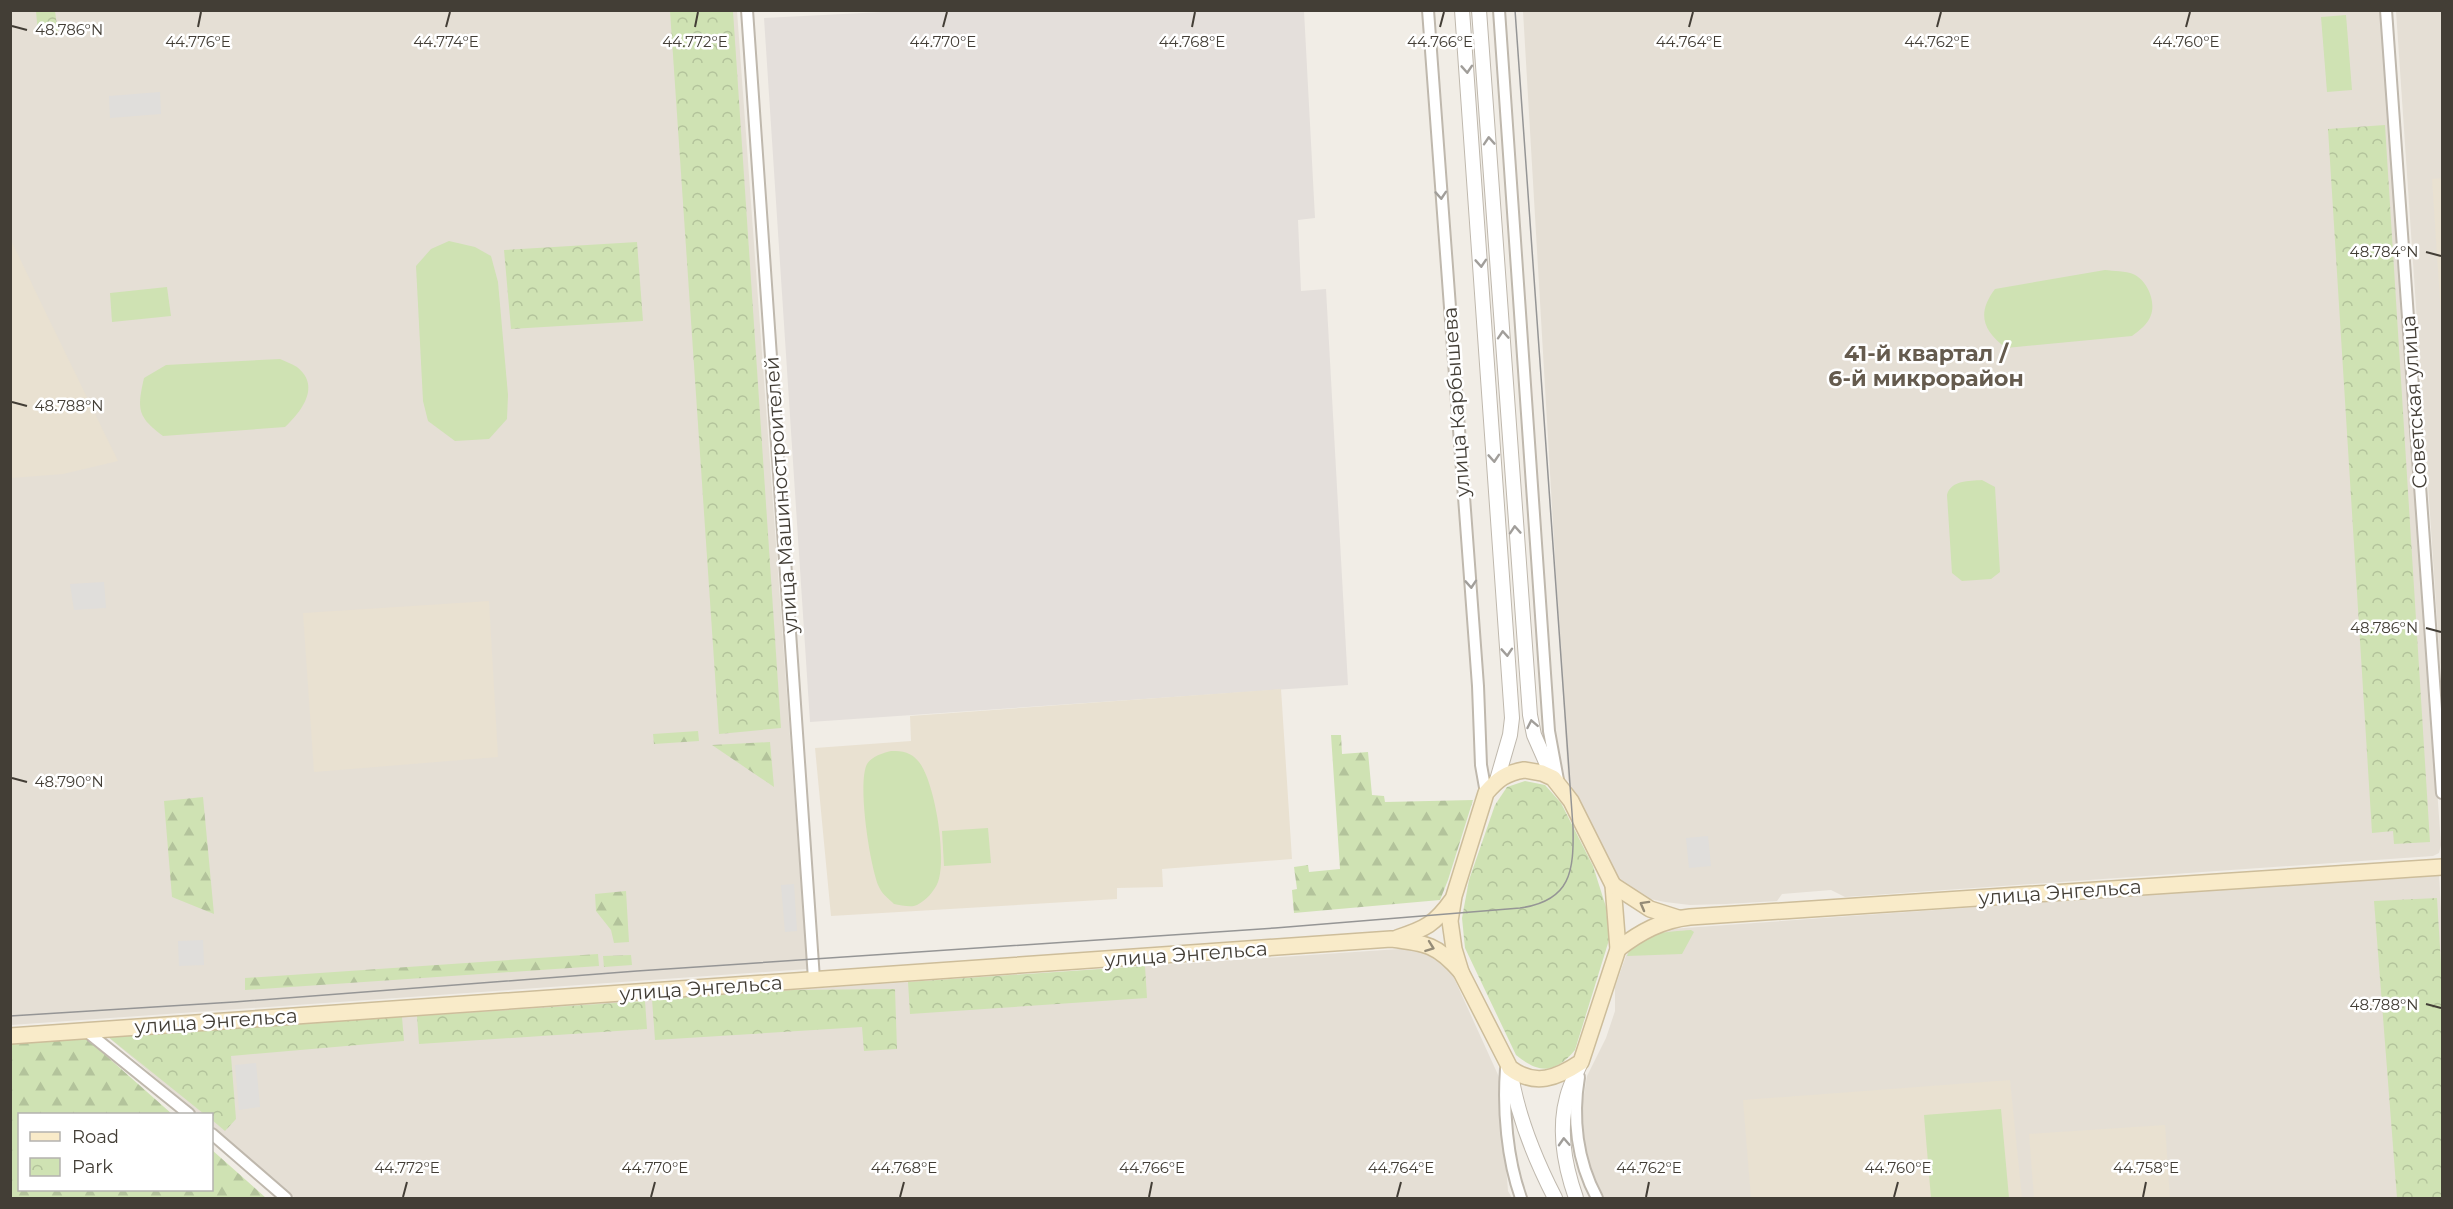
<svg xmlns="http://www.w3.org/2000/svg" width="2453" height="1209" viewBox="0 0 2453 1209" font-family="Montserrat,sans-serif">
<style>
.residential{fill:#e5dfd5}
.industrial{fill:#e4dfdb}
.education{fill:#e9e1d1}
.grass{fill:#cfe2b3}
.forest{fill:url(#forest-firs)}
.park{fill:url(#park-crowns)}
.parking{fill:#e0dedb}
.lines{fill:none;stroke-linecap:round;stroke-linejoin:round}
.minor-casing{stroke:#bfb8ad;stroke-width:14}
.tertiary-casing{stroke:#bfb8ad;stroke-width:16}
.secondary-casing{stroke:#cdbd9a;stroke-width:18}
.minor{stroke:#fff;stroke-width:10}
.tertiary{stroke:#fff;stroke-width:14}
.secondary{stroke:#f9ebc9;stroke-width:15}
.tram{stroke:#959595;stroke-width:1.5}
.oneway{stroke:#a19e9a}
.oneway2{stroke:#958c78}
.ticks{fill:none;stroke:#433e36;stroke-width:2}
.labels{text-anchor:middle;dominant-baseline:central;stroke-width:5;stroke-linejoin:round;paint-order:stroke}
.street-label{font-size:20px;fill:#433e36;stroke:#fff}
.quarter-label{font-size:22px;font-weight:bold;fill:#655b4e;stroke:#fff}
.ticks-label{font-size:15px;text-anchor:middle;fill:#433e36;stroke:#fff;stroke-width:5;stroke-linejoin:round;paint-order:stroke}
</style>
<defs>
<pattern id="forest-firs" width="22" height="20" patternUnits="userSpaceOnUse" patternTransform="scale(1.5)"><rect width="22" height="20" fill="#cfe2b3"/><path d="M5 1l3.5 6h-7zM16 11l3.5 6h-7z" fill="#b3c39b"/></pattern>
<pattern id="park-crowns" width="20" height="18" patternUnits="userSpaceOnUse" patternTransform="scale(1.5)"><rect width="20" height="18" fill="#cfe2b3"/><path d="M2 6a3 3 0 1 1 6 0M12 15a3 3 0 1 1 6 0" fill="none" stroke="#b3c39b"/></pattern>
</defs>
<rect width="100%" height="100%" fill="#f1ede6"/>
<g class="residential">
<path d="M11,11H737L807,969L11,1025Z"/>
<path d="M1523,11H2382L2441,845L2439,853L2433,856L1845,897L1831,890L1782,894L1777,901L1726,904L1690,905L1665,902L1645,898L1629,890L1618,878L1568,780Z"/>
<path d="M2396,11H2442V692Z"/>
<path d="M2439,874L2442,929V1198H1604L1589,1170L1583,1144L1582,1107L1587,1076L1606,1038L1615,1011V987L1627,953L1637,940L1648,933L1670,929Z"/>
<path d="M1399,949H1419L1439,958L1449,967L1499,1077L1508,1191L1512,1198H295L212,1126V1114H198L107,1036Z"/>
</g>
<path class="industrial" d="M902,11H1304L1315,218L1298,220L1301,291L1326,289L1348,685L810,722L764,18Z"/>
<g class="education">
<path d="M2442,178V330L2432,179Z"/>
<path d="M10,238L44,309L118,461L63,474L11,478Z"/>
<path d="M489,601L498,757L314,772L303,613Z"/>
<path d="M1281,689L1292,859L1162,869L1163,887L1117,888V899L831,916L815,748L911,741L910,716Z"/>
<path d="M2010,1080L2022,1198H1751L1743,1100Z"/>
<path d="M2165,1125L2170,1198H2034L2029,1134Z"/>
</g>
<g class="grass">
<path d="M2346,15L2352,90L2327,92L2321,17Z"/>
<path d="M449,241L475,247L491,256L498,282L508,395L507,419L489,439L455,441L428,421L423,401L416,266L431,249Z"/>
<path d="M2105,270C2113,271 2126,271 2133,274C2147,280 2156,301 2151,315C2148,324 2140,330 2132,336L2006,348C1982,330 1977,313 1995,289Z"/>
<path d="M167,287L171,316L112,322L110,293Z"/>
<path d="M280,359C285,361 292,364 297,367C321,386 302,411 285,427L163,436C137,417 137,409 144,378L166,365Z"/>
<path d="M1982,480L1995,487L2000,572L1991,579L1962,581L1952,573L1947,495C1951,480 1969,481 1982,480Z"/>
<path d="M891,751C903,751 911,752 919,762C935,782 947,858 938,882C934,892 926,900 917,905C911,908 901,905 894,904C889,899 882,894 879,887C870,867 857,783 867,764C872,756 883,753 891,751Z"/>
<path d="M988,828L991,863L944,866L942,831Z"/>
<path d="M1691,930L1694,932L1682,954L1627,956C1637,931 1668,932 1691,930Z"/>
<path d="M2001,1109L2009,1198H1931L1924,1115Z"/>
</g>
<g class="forest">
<path d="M698,731L699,741L654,744L653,734Z"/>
<path d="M1331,735H1341L1342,754L1368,752L1372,795L1384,796L1385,802L1473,800L1448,880L1440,900L1294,913L1292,890L1297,889L1294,867L1308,865L1309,872L1340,869Z"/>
<path d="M770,742L774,787L712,745Z"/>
<path d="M203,797L214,914L172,897L164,801Z"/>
<path d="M626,891L629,942L614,943L611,930L596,911L595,894Z"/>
<path d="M598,954L599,966L245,990V978Z"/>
<path d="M631,955L632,965L604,967L603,956Z"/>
<path d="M86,1038L172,1114H20V1190H212V1150L266,1198H11V1044Z"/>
</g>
<g class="park">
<path d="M36,11H55L58,33L38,34Z"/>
<path d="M670,11H733L781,728L719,734Z"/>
<path d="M2385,125L2430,842L2394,844L2393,831L2372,833L2328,129Z"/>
<path d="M637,242L643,321L511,329L504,250Z"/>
<path d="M1525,781L1545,785L1561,803L1593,866L1606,907L1609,940L1575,1050C1555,1074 1539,1074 1516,1055L1465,948L1462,918L1469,880L1495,805L1507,787Z"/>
<path d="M2437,898L2442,981V1198H2397L2374,901Z"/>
<path d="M1145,966L1147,998L910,1014L908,982Z"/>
<path d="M895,989L897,1049L864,1051L862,1027L655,1040L652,999L793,990Z"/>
<path d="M645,1001L647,1029L419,1044L417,1016Z"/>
<path d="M402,1017L404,1041L231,1056L236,1119L225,1131L212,1120V1114H204L107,1036Z"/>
</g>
<g class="parking">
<path d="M160,92L161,114L110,118L109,96Z"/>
<path d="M104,582L106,608L74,610L70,584Z"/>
<path d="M1708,836L1711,866L1689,868L1686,838Z"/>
<path d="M794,884L797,931L785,932L781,885Z"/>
<path d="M203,940L204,965L179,966L178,941Z"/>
<path d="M256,1063L260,1107L239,1110L235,1065Z"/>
</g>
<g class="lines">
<defs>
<g id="minor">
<path d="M747,10L814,979"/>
<path d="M1428,10L1478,686L1481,765L1486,793"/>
<path d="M1499,10L1549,731L1558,780"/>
<path d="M2386,10L2442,793"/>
<path d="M85,1030L189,1114"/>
<path d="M1506,1069C1503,1110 1507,1159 1521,1198"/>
<path d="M1579,1077C1572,1118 1577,1161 1597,1198"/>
<path d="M212,1134L286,1198"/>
</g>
<g id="tertiary">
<path d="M1462,10L1512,718L1510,735L1497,780"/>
<path d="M1479,10L1530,715L1534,735L1553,778"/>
<path d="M1510,1068C1516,1112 1535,1159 1555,1198"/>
<path d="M1576,1198C1565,1167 1558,1130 1567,1097C1570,1085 1576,1074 1581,1062"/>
</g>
<g id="secondary">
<path d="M1524,770L1542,773L1553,778L1564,792L1571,801L1613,885L1618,949L1581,1062C1557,1078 1535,1087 1510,1068L1461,972L1454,949L1450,921L1454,896L1486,793C1498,779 1506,773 1524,770Z"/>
<path d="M1613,885L1650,909L1678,918"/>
<path d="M1397,938C1425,929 1435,924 1452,900"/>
<path d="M1618,949C1640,932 1662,920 1690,917L2442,867"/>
<path d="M10,1036L1391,939C1426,943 1438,945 1461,972"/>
</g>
</defs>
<use href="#minor" class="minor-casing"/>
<use href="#tertiary" class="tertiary-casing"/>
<use href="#secondary" class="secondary-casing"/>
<use href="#minor" class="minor"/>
<use href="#tertiary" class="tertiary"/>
<use href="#secondary" class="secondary"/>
<path class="tram" d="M10,1016L234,1002L637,971L1275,928L1520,908C1571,901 1574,871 1573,827L1515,10"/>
</g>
<defs><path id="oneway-chevron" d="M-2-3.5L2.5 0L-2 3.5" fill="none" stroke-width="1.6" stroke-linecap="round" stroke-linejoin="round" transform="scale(1.5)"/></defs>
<g class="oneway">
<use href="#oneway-chevron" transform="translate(1467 69) rotate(86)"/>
<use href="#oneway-chevron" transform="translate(1489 141) rotate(-94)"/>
<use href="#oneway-chevron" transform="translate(1441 195) rotate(86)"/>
<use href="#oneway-chevron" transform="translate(1481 263) rotate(86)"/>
<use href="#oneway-chevron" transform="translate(1503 335) rotate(-94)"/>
<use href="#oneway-chevron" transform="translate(1494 458) rotate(86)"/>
<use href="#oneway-chevron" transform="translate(1515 530) rotate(-94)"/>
<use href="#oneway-chevron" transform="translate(1471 584) rotate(86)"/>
<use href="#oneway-chevron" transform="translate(1507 652) rotate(86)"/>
<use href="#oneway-chevron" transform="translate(1532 724) rotate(-101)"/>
<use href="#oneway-chevron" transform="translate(1564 1142) rotate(-93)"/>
</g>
<g class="oneway2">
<use href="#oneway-chevron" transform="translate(1644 905) rotate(-151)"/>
<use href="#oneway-chevron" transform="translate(1430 947) rotate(20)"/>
</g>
<path class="ticks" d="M12,26L27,30M198,27L201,12M446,27L450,12M695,27L698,12M943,27L947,12M1192,27L1195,12M1440,27L1444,12M1689,27L1693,12M1937,27L1941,12M2186,27L2190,12M2426,252L2441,256M12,402L27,406M2426,628L2441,632M12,778L27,782M2426,1004L2441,1008M403,1197L407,1182M651,1197L655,1182M900,1197L904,1182M1149,1197L1152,1182M1397,1197L1401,1182M1646,1197L1649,1182M1894,1197L1898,1182M2143,1197L2146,1182"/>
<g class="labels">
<g class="street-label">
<text transform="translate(1456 402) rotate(-94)">улица Карбышева</text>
<text transform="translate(2414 402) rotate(-94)">Советская улица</text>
<text transform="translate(781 495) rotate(-94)">улица Машиностроителей</text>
<text transform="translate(2060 892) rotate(-4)">улица Энгельса</text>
<text transform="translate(1186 954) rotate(-4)">улица Энгельса</text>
<text transform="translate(701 988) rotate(-4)">улица Энгельса</text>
<text transform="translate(216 1021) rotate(-4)">улица Энгельса</text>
</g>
<g class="quarter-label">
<text x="1926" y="353">41-й квартал /<tspan x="1926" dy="25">6-й микрорайон</tspan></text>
</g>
</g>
<g class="ticks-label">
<text x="69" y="35">48.786°N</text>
<text x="1689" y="47">44.764°E</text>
<text x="2186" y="47">44.760°E</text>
<text x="198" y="47">44.776°E</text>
<text x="446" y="47">44.774°E</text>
<text x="695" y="47">44.772°E</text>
<text x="943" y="47">44.770°E</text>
<text x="1192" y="47">44.768°E</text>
<text x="1440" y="47">44.766°E</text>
<text x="1937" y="47">44.762°E</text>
<text x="2384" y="257">48.784°N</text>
<text x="69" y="411">48.788°N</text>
<text x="2384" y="633">48.786°N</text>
<text x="69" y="787">48.790°N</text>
<text x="2384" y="1010">48.788°N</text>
<text x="407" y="1173">44.772°E</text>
<text x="655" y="1173">44.770°E</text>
<text x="904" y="1173">44.768°E</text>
<text x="1152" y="1173">44.766°E</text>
<text x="1401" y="1173">44.764°E</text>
<text x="1649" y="1173">44.762°E</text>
<text x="1898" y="1173">44.760°E</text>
<text x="2146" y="1173">44.758°E</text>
</g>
<rect width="2453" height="1209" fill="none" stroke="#433e36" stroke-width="24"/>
<rect x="18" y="1113" width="195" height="78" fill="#ffffff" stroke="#b4b2af" stroke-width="1.5"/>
<rect x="30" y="1132" width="30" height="9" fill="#f9ebc9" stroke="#b4b2af" stroke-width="1.5"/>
<text x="72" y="1143" font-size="18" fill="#433e36">Road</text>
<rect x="30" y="1158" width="30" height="18" fill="url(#park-crowns)" stroke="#b4b2af" stroke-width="1.5"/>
<text x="72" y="1173" font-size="18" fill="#433e36">Park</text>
</svg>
